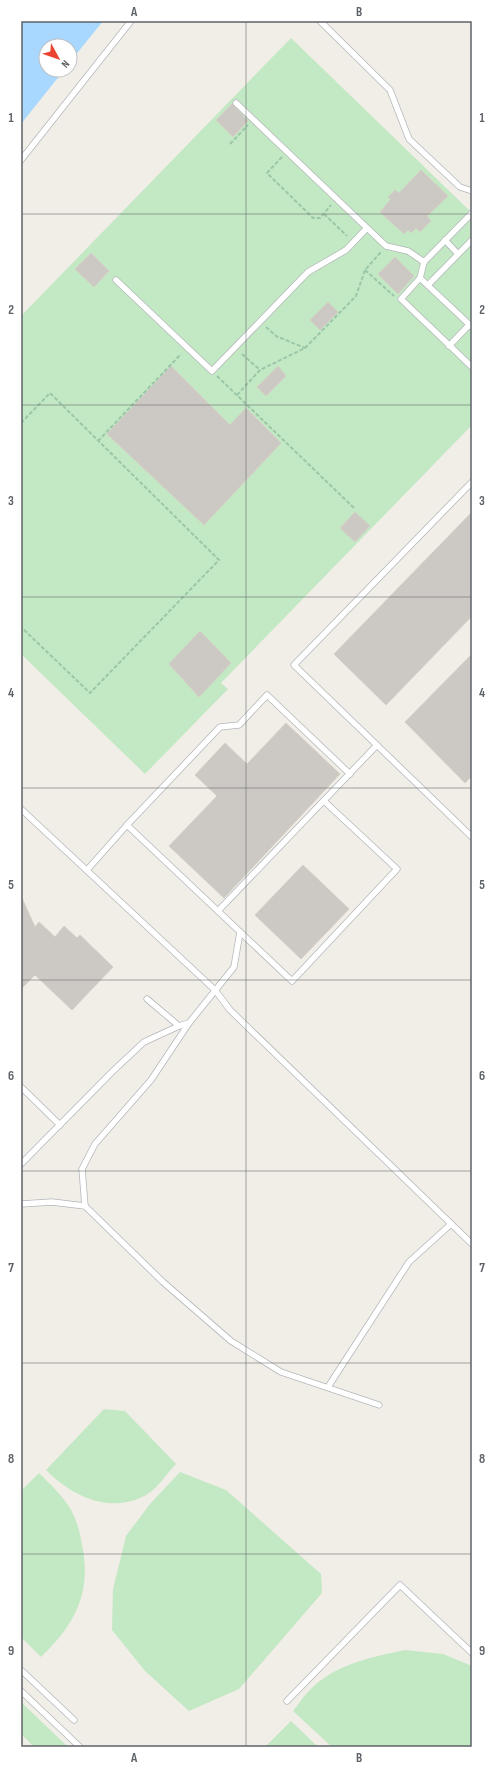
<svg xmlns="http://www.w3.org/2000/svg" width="493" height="1768" viewBox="0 0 493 1768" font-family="'Sofia Sans Condensed',sans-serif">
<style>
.green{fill:#c3e8c4}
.water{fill:#a8d8ff}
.building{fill:#ccc9c4;stroke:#d5d0c5}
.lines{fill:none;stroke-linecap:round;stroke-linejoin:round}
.lane-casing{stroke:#b4b7bb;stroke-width:7}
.path{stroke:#9ac7a8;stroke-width:2;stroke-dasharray:4 2;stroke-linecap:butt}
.lane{stroke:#fff;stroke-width:5.5}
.grid{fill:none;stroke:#5e6267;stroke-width:1;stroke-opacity:0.55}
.neatline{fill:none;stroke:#5e6267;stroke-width:1.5}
.grid-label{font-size:13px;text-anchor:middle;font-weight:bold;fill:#5e6267}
</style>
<rect width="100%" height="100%" fill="#f0eee7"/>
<g class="green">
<path d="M291,38L472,213V425L221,683L228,689L145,774L21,654V316Z"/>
<path d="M104,1409L125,1411L176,1464C167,1473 157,1489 146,1495C110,1515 72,1496 46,1470Z"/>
<path d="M180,1472L226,1490L321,1574L322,1593L239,1689L189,1711L145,1671L112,1630L113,1589L126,1536L150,1504Z"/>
<path d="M39,1473C50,1484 63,1496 71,1510C77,1521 80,1532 82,1545C92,1592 75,1625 41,1657L21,1637V1491Z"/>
<path d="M405,1650L443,1654L472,1666V1747H332L293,1711C299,1704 304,1695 311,1689C335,1664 373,1657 405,1650Z"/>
<path d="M21,1702L68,1747H34L21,1734Z"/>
<path d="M291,1721L318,1747H265Z"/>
</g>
<path class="water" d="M21,21H103L70,62V46H46V70H64L21,124Z"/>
<g class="building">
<path d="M232,104L248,121L233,137L216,120Z"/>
<path d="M421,170L448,196L427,216L431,221L420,232L416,228L411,233L408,230L404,234L380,212L391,199L388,197L395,190L399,193Z"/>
<path d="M91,253L109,271L94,287L75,269Z"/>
<path d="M395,257L414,276L398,294L378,274Z"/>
<path d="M328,302L338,312L320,330L310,320Z"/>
<path d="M171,366L230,425L246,408L281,443L204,525L107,434Z"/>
<path d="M278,366L286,376L266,396L257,387Z"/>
<path d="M355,512L370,526L355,542L340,528Z"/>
<path d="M472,512V616L386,705L334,654Z"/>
<path d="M200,631L231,663L199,697L169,664Z"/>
<path d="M472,654V776L465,783L405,722Z"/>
<path d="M286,723L340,774L224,898L169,846L217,796L195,775L225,743L247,764Z"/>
<path d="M303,865L349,909L301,959L255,915Z"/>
<path d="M21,896L35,927L39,922L55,937L64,926L77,938L80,935L113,967L72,1010L35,975L21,989Z"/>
</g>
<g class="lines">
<defs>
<g id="lane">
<path d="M320,21L390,90L409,139L460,187L472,191"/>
<path d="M236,103L386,246L408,251L424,262L472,213"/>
<path d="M21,160L131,21"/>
<path d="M445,240L458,254"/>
<path d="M424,262L420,278L472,327"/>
<path d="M420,278L401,299L472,367"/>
<path d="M116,280L212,371L308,272L346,250L366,229"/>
<path d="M428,285L472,240"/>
<path d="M449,346L469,325"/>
<path d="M472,482L294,665L472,837"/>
<path d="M21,809L215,990L230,1010L472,1244"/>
<path d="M127,825L220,727L239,725L267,695L350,774"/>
<path d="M87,870L127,825L292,981L397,869L324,801"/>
<path d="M218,911L377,745"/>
<path d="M147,999L179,1026"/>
<path d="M21,1087L60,1125"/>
<path d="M21,1164L113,1071L144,1042L179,1026L189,1023L234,967L240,932"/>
<path d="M21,1204L52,1202L85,1206L163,1282L231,1341L281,1372L379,1405"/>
<path d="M85,1206L82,1169L95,1144L151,1080L189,1023"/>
<path d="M328,1387L409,1262L451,1224"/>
<path d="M21,1670L74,1720"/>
<path d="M21,1691L80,1747"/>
<path d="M287,1701L400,1585L472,1653"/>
</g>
</defs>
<use href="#lane" class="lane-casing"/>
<g class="path">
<path d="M230,144L248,125"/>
<path d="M282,157L267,173L313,218H320L331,205"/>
<path d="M324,214L347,236"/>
<path d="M365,270L394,296"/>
<path d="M266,327L276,336L305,348"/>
<path d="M242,354L260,370"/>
<path d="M217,376L354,508"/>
<path d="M237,395L260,370L305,348L356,296L365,270L381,252"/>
<path d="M21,423L50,393L219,560L90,693L21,627"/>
<path d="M98,441L181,354"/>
</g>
<use href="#lane" class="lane"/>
</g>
<path class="grid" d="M246,21V1747M21,214H472M21,405H472M21,597H472M21,788H472M21,980H472M21,1171H472M21,1363H472M21,1554H472"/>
<rect width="493" height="1768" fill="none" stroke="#ffffff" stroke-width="44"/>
<g transform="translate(58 58) rotate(130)"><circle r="19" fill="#ffffff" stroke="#bfc0c2"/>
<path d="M0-3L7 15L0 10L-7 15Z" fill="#eb4332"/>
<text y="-6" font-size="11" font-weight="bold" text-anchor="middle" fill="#5e6267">N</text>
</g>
<rect x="22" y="22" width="449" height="1724" class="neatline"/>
<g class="grid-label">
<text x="134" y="16">A</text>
<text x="359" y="16">B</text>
<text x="11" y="122">1</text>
<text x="482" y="122">1</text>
<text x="11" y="314">2</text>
<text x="482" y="314">2</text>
<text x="11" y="505">3</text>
<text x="482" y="505">3</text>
<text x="11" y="697">4</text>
<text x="482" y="697">4</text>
<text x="11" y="889">5</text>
<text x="482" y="889">5</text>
<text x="11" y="1080">6</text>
<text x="482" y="1080">6</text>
<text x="11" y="1272">7</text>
<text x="482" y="1272">7</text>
<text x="11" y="1463">8</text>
<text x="482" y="1463">8</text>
<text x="11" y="1655">9</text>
<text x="482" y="1655">9</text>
<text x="134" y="1762">A</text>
<text x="359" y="1762">B</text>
</g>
</svg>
